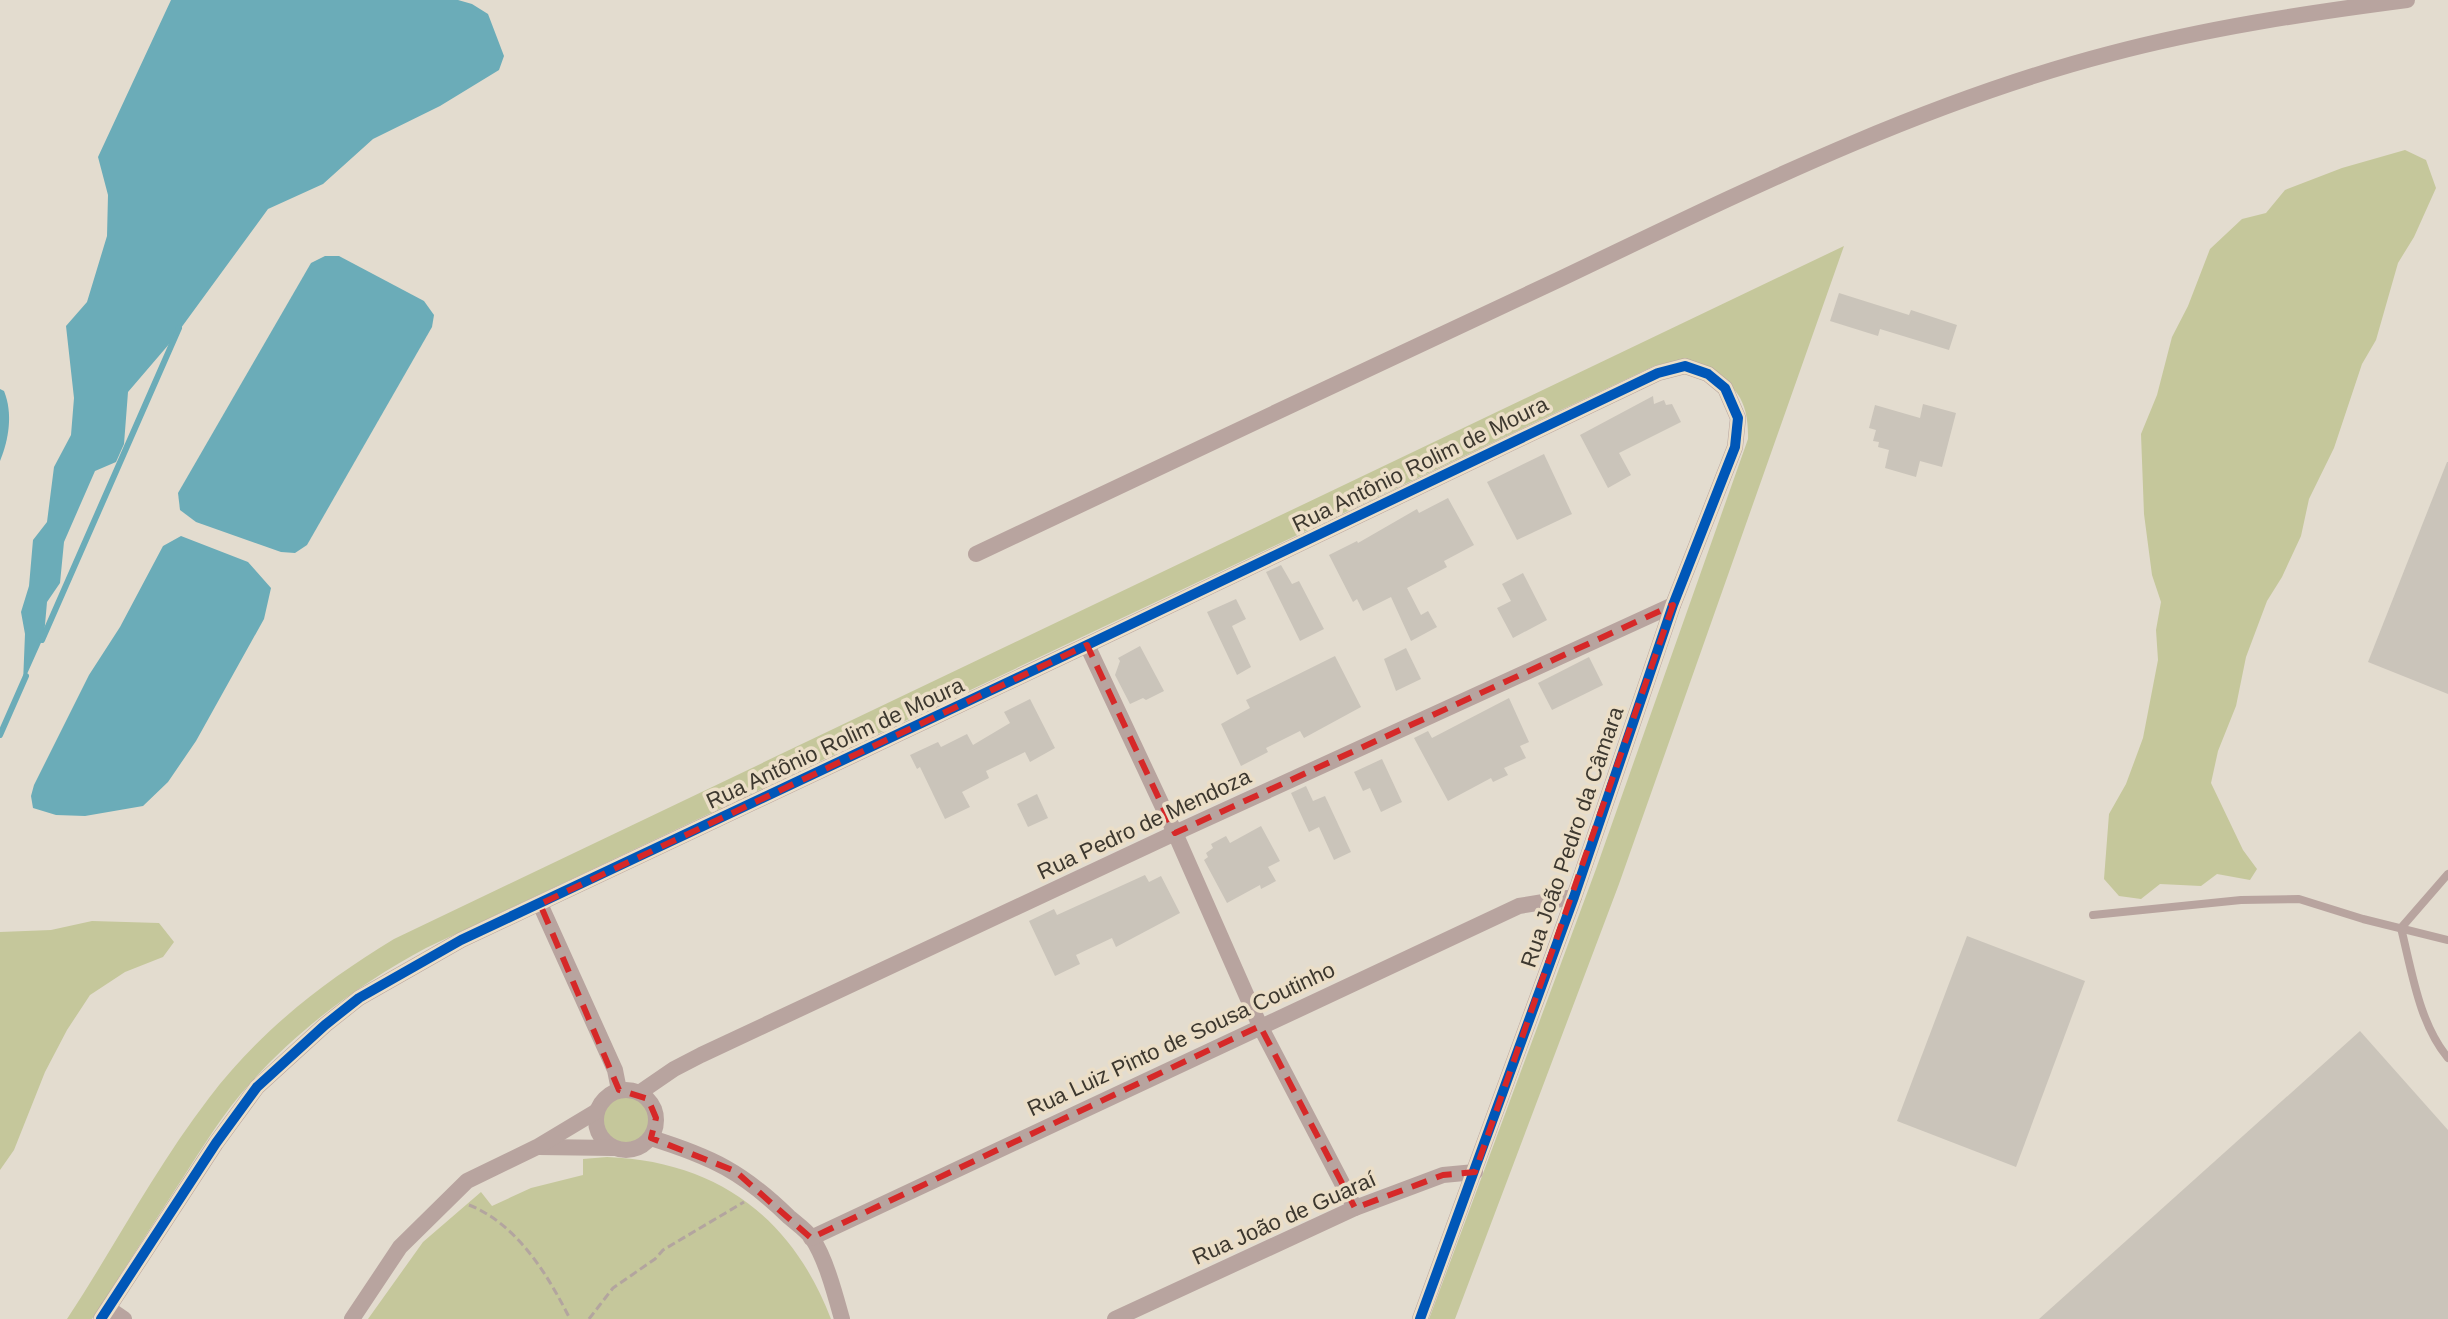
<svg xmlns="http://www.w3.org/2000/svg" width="2448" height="1319" viewBox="0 0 2448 1319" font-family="Helvetica,sans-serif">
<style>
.green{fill:#c5c79b}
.water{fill:#6bacb8}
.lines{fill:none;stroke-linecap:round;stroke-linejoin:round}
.stream{stroke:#6bacb8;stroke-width:6}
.building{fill:#cac4ba}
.path{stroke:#b3a59f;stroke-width:3;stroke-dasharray:8 4;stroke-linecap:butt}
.lane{stroke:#b8a49f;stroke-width:8}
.street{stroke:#b8a49f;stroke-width:16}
.cycleway-casing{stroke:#ebdec7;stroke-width:15}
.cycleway{stroke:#0057b8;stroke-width:10}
.marked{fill:none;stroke:#d62828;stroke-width:6;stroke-dasharray:16 10;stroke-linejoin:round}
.labels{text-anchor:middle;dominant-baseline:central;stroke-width:7;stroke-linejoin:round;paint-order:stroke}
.street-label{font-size:22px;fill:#3d382f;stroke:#ebdec7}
</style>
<rect width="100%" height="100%" fill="#e3dccf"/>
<g class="green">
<path d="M2405,150L2426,160L2436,188L2414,237L2398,263L2376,340L2362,364L2334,448L2309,499L2301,536L2282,577L2267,601L2246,657L2236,706L2218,751L2211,783L2243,850L2257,869L2250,880L2217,874L2201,886L2160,884L2141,899L2119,896L2104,879L2109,814L2126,784L2143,738L2158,660L2156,630L2161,602L2152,575L2144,514L2141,434L2157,395L2172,337L2188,306L2210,249L2242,219L2266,213L2285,190L2342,168Z"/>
<path d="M1844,246L1619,884L1455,1319H1429L1596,869L1748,439C1749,403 1737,382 1703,370C1684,363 1674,360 1654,366L426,948C356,986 292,1033 240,1095C216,1124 196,1158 175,1190C147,1233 120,1276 92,1319H67C115,1246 156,1167 209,1098C259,1032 323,982 394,939Z"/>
<path d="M92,921L159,923L174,942L163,957L125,972L90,995L67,1030L45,1072L14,1150L0,1170V932L51,930Z"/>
<circle cx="626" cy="1120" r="24"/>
<path d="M607,1157C716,1161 792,1217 831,1319H368L423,1242L481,1192L492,1206L531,1188L583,1175V1159Z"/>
</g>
<g class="water">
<path d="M171,0H458L472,4L488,14L504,56L499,70L440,106L373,139L323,184L268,209L170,343L128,392L124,444L116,462L95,471L64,542L60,583L47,602L44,636L23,683L25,634L21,612L29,586L33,540L47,522L54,467L71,435L74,398L66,326L87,302L107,236L108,195L98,157Z"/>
<path d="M325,256H339L424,301L434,315L432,327L307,545L295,553L281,552L196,522L180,510L178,493L311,263Z"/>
<path d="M0,389L4,391C13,413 9,439 0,461Z"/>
<path d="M181,536L248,562L271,588L264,619L196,741L168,782L143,806L85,816L56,815L33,808L31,796L34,785L89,675L120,627L163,546Z"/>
</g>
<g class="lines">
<g class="stream">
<path d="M42,640L179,328"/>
<path d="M0,735L26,676"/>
</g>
</g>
<g class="building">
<path d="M1839,293L1909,315L1911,310L1957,325L1949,350L1880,329L1878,336L1830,321Z"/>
<path d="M1653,396L1654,404L1664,400L1666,405L1672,404L1681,422L1619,453L1631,475L1608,488L1580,435Z"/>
<path d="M1923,404L1956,413L1942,467L1920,461L1916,477L1885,468L1889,450L1878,447L1879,442L1873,441L1876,430L1869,428L1875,405L1920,418Z"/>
<path d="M1544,454L1572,514L1517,540L1487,482Z"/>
<path d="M2447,462H2448V694L2368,662Z"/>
<path d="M1448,498L1474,545L1444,561L1447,567L1407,588L1421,615L1428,611L1437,627L1411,641L1391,597L1363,611L1357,599L1353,602L1329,555L1357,541L1358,543L1417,509L1419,513Z"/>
<path d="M1281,565L1292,584L1299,581L1324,629L1300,641L1266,572Z"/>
<path d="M1523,573L1547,620L1513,638L1497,608L1511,601L1502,584Z"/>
<path d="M1236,599L1246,619L1232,626L1251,667L1237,675L1207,612Z"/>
<path d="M1140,646L1164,691L1146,700L1143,698L1130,704L1115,675L1120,661L1118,658Z"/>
<path d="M1406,648L1421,679L1396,691L1384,659Z"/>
<path d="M1335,656L1361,707L1304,738L1300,731L1266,748L1268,752L1241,766L1221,724L1250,708L1246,700Z"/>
<path d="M1589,657L1603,685L1552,710L1538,683Z"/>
<path d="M1509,698L1529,742L1520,746L1526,758L1504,768L1508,775L1493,782L1491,778L1448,801L1414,738L1428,731L1432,738Z"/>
<path d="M1030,699L1055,748L1030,762L1025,752L986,771L989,778L962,792L970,807L945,819L920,767L917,769L910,755L938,742L941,747L967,734L973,745L1010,723L1004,712Z"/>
<path d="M1382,759L1402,802L1381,812L1370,788L1363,791L1354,772Z"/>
<path d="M1306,786L1313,801L1325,796L1351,852L1334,860L1319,827L1309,832L1291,793Z"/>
<path d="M1037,794L1048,818L1028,827L1017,804Z"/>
<path d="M1261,826L1280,861L1268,867L1276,881L1261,889L1260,885L1227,903L1204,860L1208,857L1206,853L1213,848L1211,844L1226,836L1230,843Z"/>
<path d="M1145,875L1149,882L1161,876L1180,913L1116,947L1112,938L1076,955L1080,964L1055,976L1029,921L1054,909L1057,915Z"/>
<path d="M1967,936L2085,981L2016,1167L1897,1121Z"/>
<path d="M2360,1031L2448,1130V1319H2039Z"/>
</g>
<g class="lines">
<g class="path">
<path d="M469,1205C517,1224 548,1275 570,1319"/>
<path d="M589,1319L613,1288L655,1259L663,1250L744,1202"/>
</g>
<g class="lane">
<path d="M2448,874L2401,928C2412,972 2419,1023 2448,1058"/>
<path d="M2093,915L2241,900L2299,899L2363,919L2448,940"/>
</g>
<g class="street">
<path d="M976,554C1169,462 1364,371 1558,280C1736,195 1917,104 2109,54C2207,28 2307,13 2407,0"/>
<path d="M1087,645L1175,833L1260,1026L1355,1208"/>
<path d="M540,904L615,1070L619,1090"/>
<circle cx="626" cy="1120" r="30"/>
<path d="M639,1093L674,1069L701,1055L1175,833L1673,605"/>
<path d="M651,1138C712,1157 743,1172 789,1217C796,1223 806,1230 812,1238C826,1259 835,1294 842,1319"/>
<path d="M539,1147L613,1148"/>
<path d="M811,1238L1519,906L1574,897"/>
<path d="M108,1308L124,1319"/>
<path d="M101,1319L216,1143L257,1087L325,1025L359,998L461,940L1087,645L1658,373L1685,366L1708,374L1725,388L1738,418L1735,447L1673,605L1574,897L1420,1319"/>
<path d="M352,1319L400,1247L467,1181L537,1147L597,1111"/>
<path d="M1115,1319L1355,1208L1443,1175L1475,1172"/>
</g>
<defs>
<path id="cycleway" d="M101,1319L216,1143L257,1087L325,1025L359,998L461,940L1087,645L1658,373L1685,366L1708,374L1725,388L1738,418L1735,447L1673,605L1574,897L1420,1319"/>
</defs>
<use href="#cycleway" class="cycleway-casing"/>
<use href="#cycleway" class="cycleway"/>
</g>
<path class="marked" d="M1673,605L1475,1172L1443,1175L1355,1208L1260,1026L811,1238L735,1171L651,1138L656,1118L648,1099L619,1090L540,904L1087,645L1175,833Z"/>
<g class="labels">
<g class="street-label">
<text transform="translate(1420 464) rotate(-26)">Rua Antônio Rolim de Moura</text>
<text transform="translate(835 743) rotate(-25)">Rua Antônio Rolim de Moura</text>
<text transform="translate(1144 824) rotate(-25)">Rua Pedro de Mendoza</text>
<text transform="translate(1572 837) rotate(-71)">Rua João Pedro da Câmara</text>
<text transform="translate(1181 1039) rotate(-25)">Rua Luiz Pinto de Sousa Coutinho</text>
<text transform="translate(1284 1218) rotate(-24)">Rua João de Guaraí</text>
</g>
</g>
</svg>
